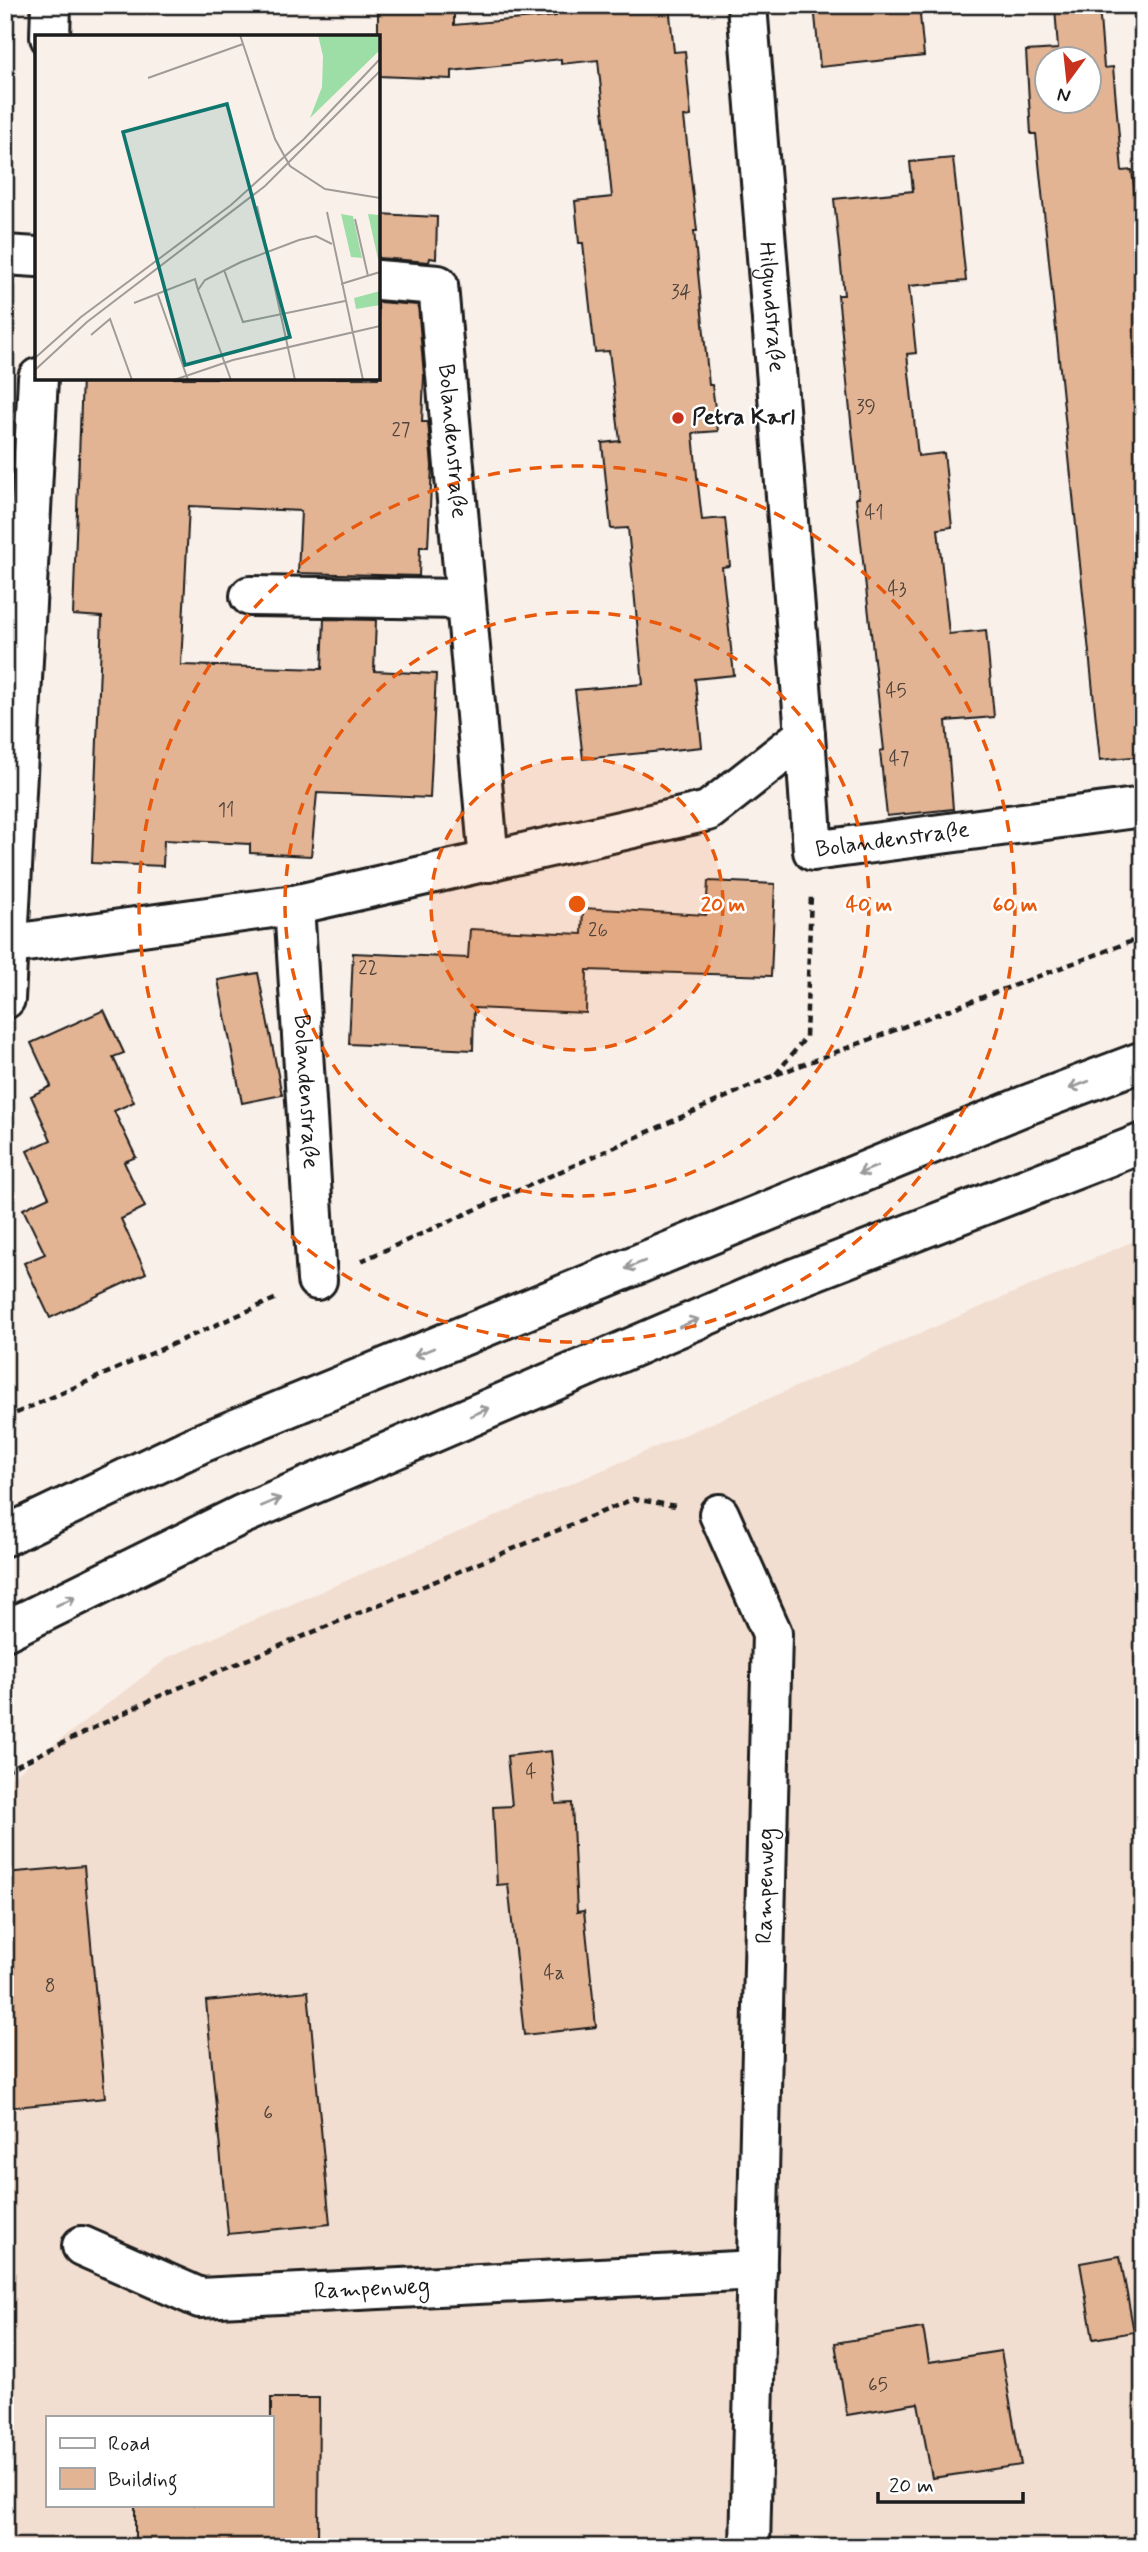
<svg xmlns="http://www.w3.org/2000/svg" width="1148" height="2552" viewBox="0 0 1148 2552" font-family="Mynerve,sans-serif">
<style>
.built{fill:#f2ded0;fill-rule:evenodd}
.building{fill:#e3b494;stroke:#1c1c1c;stroke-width:2;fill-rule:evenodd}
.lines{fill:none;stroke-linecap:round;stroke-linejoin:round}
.minor-casing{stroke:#1c1c1c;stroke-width:44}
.highway-casing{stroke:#1c1c1c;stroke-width:44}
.path{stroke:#1c1c1c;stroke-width:4.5;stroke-dasharray:7 5;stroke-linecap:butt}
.minor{stroke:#fff;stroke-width:38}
.highway{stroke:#fff;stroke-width:38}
.oneway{stroke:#999}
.ring{fill:none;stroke:#e8590c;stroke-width:3.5;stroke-dasharray:12 9}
.poi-dot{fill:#c8321e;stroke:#fff;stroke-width:2.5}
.labels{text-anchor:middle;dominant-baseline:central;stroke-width:5;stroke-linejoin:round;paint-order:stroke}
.number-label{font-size:19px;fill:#4e423a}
.street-label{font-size:23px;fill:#1c1c1c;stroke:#fff}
.poi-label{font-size:23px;font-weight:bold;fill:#1c1c1c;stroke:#fff;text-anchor:start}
.inset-road{fill:none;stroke:#a19b98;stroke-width:2}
.view{fill:#0f766e;fill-opacity:0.15;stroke:#0f766e;stroke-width:3.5}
.inset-edge{fill:none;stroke:#1c1c1c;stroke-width:3.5}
.centre{fill:#e8590c;stroke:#fff;stroke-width:3.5}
.ring-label{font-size:21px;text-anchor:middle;font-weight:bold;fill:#e8590c;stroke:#fff;stroke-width:5;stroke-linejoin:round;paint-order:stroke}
</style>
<rect width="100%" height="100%" fill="#f9f0ea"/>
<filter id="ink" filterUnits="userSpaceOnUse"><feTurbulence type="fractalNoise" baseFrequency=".0143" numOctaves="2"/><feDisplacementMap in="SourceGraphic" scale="14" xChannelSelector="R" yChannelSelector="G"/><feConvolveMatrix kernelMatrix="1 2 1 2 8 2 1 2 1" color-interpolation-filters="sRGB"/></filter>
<g filter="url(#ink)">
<path class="built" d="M1143,1237V2547H5V1782L169,1657ZM47,2417H271V2505H47Z"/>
<g class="building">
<path d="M378,5H454V25L556,16L555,5H669L674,52L685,51L691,116L684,117L697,231H694L709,385H712L718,431L693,433L697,476L702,520L725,518L730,566L722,567L734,675L695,679L702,747L583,759L575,690L643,684L628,528L611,529L602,443L620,441L609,351L595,352L583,243H579L575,201L612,197L598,60L561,64V59L452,71V79L378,76Z"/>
<path d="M814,5H919L924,56L820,67Z"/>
<path d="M1099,5L1104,68L1113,67L1122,171L1132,170L1143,280V756L1100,760L1036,134H1031L1026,51L1058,49L1055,7ZM1046,60H1088V102H1046Z"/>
<path d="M953,158L966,281L909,286L916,353L907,354L918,456L944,453L952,527L938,529L949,634L986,630L994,717L946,721L953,809L887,816L880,751L884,750L856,498H859L838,295H844L834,199L913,191L910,162Z"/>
<path d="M378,214L437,217L436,259L430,258L429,262L378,258Z"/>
<path d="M378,302L418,305L424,376L422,422H428L432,466L428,547H420L419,576L298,573L301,511L189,506L181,665L322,669L324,619L376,620L374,671L436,674L430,798L317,793L311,856L250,853V844L164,840L163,866L92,863L102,617L73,615L82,378H378Z"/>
<path d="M708,881L775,884L771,976L587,970L586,1013L474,1008L473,1050L349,1044L353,953L468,958L470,929L582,934L583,908L706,915Z"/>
<path d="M258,973L282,1095L242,1103L218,980Z"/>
<path d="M104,1010L124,1053L113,1057L134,1102L114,1111L136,1157L124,1162L145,1207L121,1219L146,1273L50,1318L24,1263L45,1254L23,1209L49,1197L27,1151L51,1140L31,1096L51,1086L31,1043Z"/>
<path d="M551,1751L556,1804L572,1803L577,1912L584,1911L596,2027L524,2035L508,1884L497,1885L493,1807L512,1806L507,1756Z"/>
<path d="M84,1866L105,2098L5,2108V1873Z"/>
<path d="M308,1991L330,2224L228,2234L206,2001Z"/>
<path d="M1120,2256L1134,2332L1093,2339L1080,2263Z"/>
<path d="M923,2328L929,2362L1001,2351L1021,2465L932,2478L918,2403L847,2415L835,2343Z"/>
<path d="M271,2398H319L318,2543L135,2542V2505H271Z"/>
</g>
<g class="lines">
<defs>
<g id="minor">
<path id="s1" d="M747,5L805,735"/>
<path d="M50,37L51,5"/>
<path d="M5,255L37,257"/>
<path id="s2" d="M378,280L438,285L489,862"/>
<path d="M250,596L465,599"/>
<path id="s3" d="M294,905L317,1280"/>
<path id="s4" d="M5,945L294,905L708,811L805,735L813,851L1143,807"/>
<path d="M5,999L38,378"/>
<path d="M719,1514L772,1633L750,2547"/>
<path id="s5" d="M82,2246L200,2298L757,2270"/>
</g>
<g id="highway">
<path d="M5,1536L199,1444L1024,1106L1143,1061"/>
<path d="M5,1631L241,1515L780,1284L1143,1143"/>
</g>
</defs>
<use href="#minor" class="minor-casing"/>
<use href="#highway" class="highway-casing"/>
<g class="path">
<path d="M776,1074L806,1037L811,894"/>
<path d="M361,1261L775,1075L1143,937"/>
<path d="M5,1418L277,1298"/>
<path d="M5,1771L157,1697L633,1499L676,1506"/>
</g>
<use href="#minor" class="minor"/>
<use href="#highway" class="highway"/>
</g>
<defs><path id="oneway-shaft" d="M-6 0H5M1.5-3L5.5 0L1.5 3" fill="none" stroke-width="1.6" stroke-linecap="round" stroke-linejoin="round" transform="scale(1.75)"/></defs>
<g class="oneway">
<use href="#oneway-shaft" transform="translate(1079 1085) rotate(159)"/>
<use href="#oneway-shaft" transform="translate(868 1170) rotate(158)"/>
<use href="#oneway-shaft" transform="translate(635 1265) rotate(158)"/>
<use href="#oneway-shaft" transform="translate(689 1323) rotate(-23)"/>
<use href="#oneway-shaft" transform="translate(424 1352) rotate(158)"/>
<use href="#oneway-shaft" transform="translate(480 1412) rotate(-23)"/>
<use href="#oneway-shaft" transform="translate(271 1502) rotate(-23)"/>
<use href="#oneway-shaft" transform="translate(66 1601) rotate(-26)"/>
</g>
</g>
<circle cx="577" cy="904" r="146" fill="#e8590c" fill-opacity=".12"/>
<g class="ring">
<circle cx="577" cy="904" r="146"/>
<circle cx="577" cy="904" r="292"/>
<circle cx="577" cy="904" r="438"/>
</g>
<circle class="poi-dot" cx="678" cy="418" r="7"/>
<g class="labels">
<g class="number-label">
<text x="681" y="292">34</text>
<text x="866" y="407">39</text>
<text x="401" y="430">27</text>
<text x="874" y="513">41</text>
<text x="897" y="589">43</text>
<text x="896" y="691">45</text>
<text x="899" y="759">47</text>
<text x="226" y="810">11</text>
<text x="598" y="930">26</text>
<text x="368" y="968">22</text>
<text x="531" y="1772">4</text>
<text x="554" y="1973">4a</text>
<text x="50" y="1986">8</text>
<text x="268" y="2113">6</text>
<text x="878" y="2385">65</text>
</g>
<g class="street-label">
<text stroke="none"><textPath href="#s1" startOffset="303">Hilgundstraße</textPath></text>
<text stroke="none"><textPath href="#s2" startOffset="217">Bolandenstraße</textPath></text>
<text stroke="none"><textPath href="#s4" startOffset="1036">Bolandenstraße</textPath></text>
<text stroke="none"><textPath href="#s3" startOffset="187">Bolandenstraße</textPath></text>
<text transform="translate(766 1886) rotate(-89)">Rampenweg</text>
<text stroke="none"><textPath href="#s5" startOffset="301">Rampenweg</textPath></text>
</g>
<g class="poi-label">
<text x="692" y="418">Petra Karl</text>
</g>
</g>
<g transform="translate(35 35)">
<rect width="345" height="345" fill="#f9f0ea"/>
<path d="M283,0H345V15L275,83L287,52L288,21ZM306,179L318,181L327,223L316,222ZM333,179L344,180L345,224H343ZM345,256V270L321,274L319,263Z" fill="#9ddea7"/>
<path class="inset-road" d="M205,0L240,104L255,131L290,154L345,163M113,43L208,9M222,171L260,345M292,177L328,345M320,184L333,241M189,235L208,287L310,266M306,249L345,237M163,255L196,345M123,260L153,345M99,268L160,244L163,255L170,245L206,227L264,205L281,201L297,209M56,300L75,284L97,345M0,323L46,282L196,170L269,104L345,24M0,335L52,287L230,151L345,36M139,345L198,325L345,291"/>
<path class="view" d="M192,69L255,302L150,330L88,97Z"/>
<rect width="345" height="345" class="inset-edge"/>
</g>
<circle cx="577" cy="904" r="10" class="centre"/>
<g class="ring-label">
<text x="723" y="911">20 m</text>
<text x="869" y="911">40 m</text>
<text x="1015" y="911">60 m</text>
</g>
<rect width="1148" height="2552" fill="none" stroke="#fff" stroke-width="28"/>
<rect x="14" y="14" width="1120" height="2524" fill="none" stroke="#1c1c1c" stroke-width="2.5" filter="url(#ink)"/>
<rect x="46" y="2416" width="228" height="91" fill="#ffffff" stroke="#a4a4a4" stroke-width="2"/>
<rect x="60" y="2438" width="35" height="10" fill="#ffffff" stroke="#a4a4a4" stroke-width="2"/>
<text x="108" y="2450" font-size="21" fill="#1c1c1c">Road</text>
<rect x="60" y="2468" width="35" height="21" fill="#e3b494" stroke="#a4a4a4" stroke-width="2"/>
<text x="108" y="2486" font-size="21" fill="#1c1c1c">Building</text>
<g transform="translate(1068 80) rotate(195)"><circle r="33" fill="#ffffff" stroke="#a4a4a4" stroke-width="2"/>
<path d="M0-5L12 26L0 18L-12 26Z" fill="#c8321e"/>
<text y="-10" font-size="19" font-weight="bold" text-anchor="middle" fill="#1c1c1c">N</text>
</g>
<path d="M878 2492v10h145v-10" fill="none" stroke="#1c1c1c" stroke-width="3.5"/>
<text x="889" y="2492" font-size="21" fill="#1c1c1c" stroke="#ffffff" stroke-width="5" paint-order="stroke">20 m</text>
</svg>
